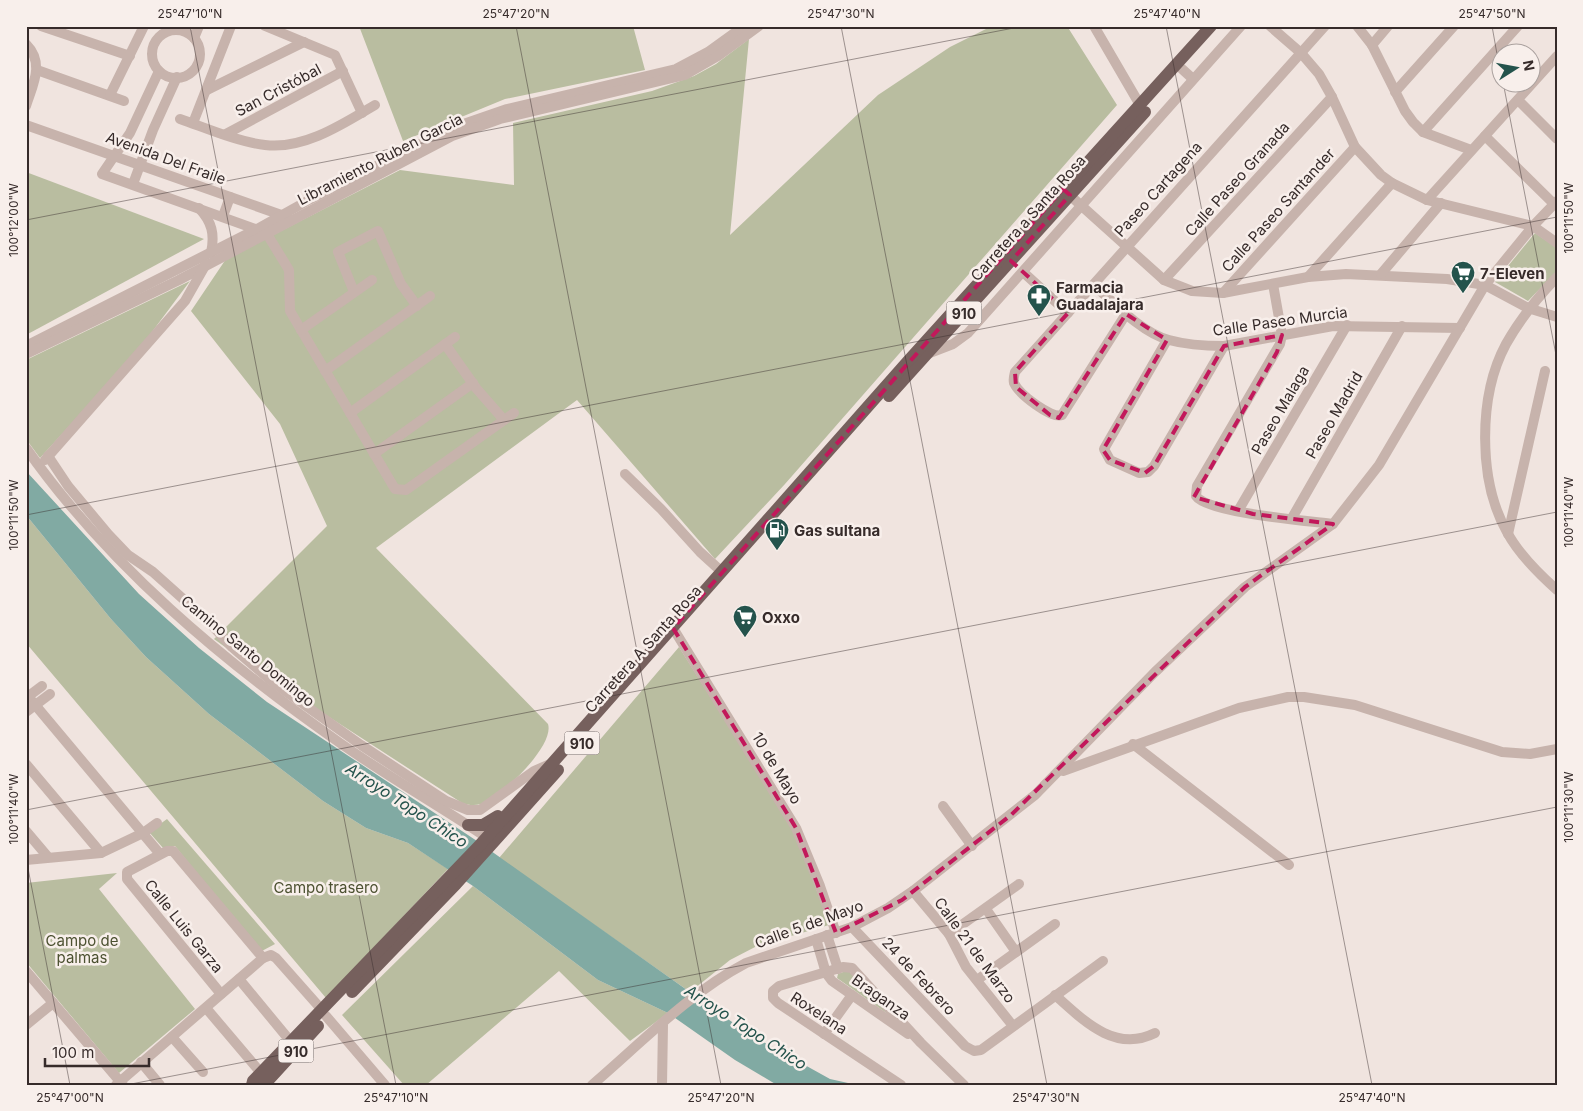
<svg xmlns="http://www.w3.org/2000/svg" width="1583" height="1111" viewBox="0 0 1583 1111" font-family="Inter,sans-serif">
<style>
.green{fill:#b9bda0}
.water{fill:#81aaa3}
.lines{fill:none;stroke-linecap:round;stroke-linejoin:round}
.minor{stroke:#c7b3ac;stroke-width:10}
.major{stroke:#76605d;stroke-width:12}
.marked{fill:none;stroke:#c2185b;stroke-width:4;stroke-dasharray:10 6;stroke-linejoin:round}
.ticks{fill:none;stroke:#362b2a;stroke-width:1;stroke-opacity:0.45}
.labels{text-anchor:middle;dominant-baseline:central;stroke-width:5;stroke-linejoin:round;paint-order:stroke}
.shield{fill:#f8efeb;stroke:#706664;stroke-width:1}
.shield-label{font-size:14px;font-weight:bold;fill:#362b2a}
.street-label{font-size:15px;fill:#362b2a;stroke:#f8efeb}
.poi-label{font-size:15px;font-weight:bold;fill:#362b2a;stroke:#f8efeb;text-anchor:start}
.park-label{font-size:15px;fill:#4c5131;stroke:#f8efeb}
.water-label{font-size:16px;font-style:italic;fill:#24534c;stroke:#f8efeb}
.neatline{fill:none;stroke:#362b2a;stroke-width:2}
.ticks-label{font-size:12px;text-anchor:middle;fill:#362b2a}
</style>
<rect width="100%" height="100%" fill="#f0e4df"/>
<g class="green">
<path d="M359,26H633L645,70L505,99L403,141Z"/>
<path d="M992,26H1067L1117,105L785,484L715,559L577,400L376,548L548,724C555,746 501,797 481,804C474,806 468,805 462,803L258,671L214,639L327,526L280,424L191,311L226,259L400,170L514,185L513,123L652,91L694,76L716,64L749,39L730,235L878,95L950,47Z"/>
<path d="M26,172L204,239L26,335Z"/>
<path d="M1535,233L1557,248V271L1528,301L1495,282Z"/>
<path d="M190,281L137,352L40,458L26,439V360Z"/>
<path d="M26,515L111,619L146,657L209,714L323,801L366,828L408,843L448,869L326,998L26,643Z"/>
<path d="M679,647L797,835L829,925L757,946L730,960L690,992L499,858Z"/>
<path d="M167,819L275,944L260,952L175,846L163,848L149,832Z"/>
<path d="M117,873L99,889L195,1009L119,1073L26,962V883Z"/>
<path d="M473,886L598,980L668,1013L630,1041L559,971L426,1085H404L342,1015Z"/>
<path d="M848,970L892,1017L837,978L838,974Z"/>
</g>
<path class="water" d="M26,471L139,594L199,648L267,702L477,841L749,1034L830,1079L857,1085H777L735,1060L668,1013L598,980L473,886L408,843L366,828L323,801L209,714L146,657L111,619L26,515Z"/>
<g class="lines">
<g class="minor">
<path d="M41,26L130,56"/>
<path d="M265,26L335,55L362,113"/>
<path d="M1094,26L1140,105"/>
<path d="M1270,26L1301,53L1319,74L1332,97L1355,147L1381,175L1392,183L1427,200L1533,226L1557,243"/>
<path d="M1357,26L1372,45L1405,111L1413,122L1423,132L1471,150"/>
<circle cx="176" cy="54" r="24"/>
<path d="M194,38L199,26"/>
<path d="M26,44C45,63 33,84 26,106"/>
<path d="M1372,45L1388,26"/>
<path d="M1182,69L1193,79"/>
<path d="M37,70L124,101"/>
<path d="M159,71L130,133L102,174L261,231"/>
<path d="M207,90L304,42"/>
<path d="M1395,92L1454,26"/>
<path d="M110,95L144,26"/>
<path d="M1518,100L1557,139"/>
<path d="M180,119C206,128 238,142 265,145C304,150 343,124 375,105"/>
<path d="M193,123L231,26"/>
<path d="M26,125L287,217"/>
<path d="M1423,132L1518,26"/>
<path d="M226,134L343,71"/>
<path d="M1485,136L1554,204"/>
<path d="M133,184L153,130L177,77"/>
<path d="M1065,191L1164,280L1192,291L1223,293L1308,277L1346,274L1447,279L1485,285L1528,308L1557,317"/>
<path d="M1427,200L1557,56"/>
<path d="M199,208C212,222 215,234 211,253"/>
<path d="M223,216L230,197"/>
<path d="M267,234L289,270L290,311L395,489L406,490L514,413"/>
<path d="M1023,272L1068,313"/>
<path d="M1381,274L1441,203"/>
<path d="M1308,277L1392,183"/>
<path d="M1557,277C1537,298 1520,319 1506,344C1478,396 1478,481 1507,532C1518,553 1539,574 1557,590"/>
<path d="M1164,280L1332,97"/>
<path d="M1273,284L1282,335L1280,344L1197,486L1196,496C1207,513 1309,521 1333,524"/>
<path d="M1094,285C1114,303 1142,333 1169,340C1187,345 1206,346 1224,346L1333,326L1460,328"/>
<path d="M354,292L338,252L378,231L401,284L417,306"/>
<path d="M1223,293L1355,147"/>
<path d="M1126,314L1062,415C1051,419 1019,394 1014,383C1013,379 1014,376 1015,372L1325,26"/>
<path d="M301,330L372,280"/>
<path d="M1167,340L1104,449L1110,460L1139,473L1148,472L1154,466L1224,346"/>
<path d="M445,344L476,388L504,420"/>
<path d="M26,346L257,229L309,200L452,128L507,109L676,69L708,52L744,26"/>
<path d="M26,354L179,280L452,136L500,119L685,75L718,56L759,26"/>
<path d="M927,354L953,344L968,333L1241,26"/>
<path d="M325,371L430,296"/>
<path d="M350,413L455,337"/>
<path d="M26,448C109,566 223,661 340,743C387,776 438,805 486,837"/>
<path d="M374,454L473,383"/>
<path d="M48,456L68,486L108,534L128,555L153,572L210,623L232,647L275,684L361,745L446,801L468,810H480L534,771L550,764"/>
<path d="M45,460L185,301L206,264"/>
<path d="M625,474L661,509L700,552L722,572"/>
<path d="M1238,511L1347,325"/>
<path d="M1292,518L1402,326"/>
<path d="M1508,534L1545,371"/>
<path d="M673,628L796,828L820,886L836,933"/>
<path d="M26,694L160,854"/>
<path d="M26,698L42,686"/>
<path d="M26,712L50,694"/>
<path d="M1133,744L1289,865"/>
<path d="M26,764L101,853"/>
<path d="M1063,771L1239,708L1288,697H1304L1355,705L1502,752L1530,754L1557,749"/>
<path d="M943,806L972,846"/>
<path d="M26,831L48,857"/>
<path d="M26,860L101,853L143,833L157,823"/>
<path d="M913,891L949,934L966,967L1013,1026"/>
<path d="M986,909L1016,952"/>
<path d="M852,927L965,1046L974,1051L981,1050L1103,961"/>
<path d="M949,934L1019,884"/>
<path d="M827,935L838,969"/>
<path d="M816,939L826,973L832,981L908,1034"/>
<path d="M26,971L123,1085"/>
<path d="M239,979L296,1048"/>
<path d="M977,980L1055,924"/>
<path d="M221,994L127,879V872L167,851H173L263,958L271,955L276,958L322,1010"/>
<path d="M1055,995C1084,1021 1115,1053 1155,1033"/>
<path d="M206,1008L261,1073"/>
<path d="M326,1016L385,1085"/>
<path d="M26,1025L53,1003"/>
<path d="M824,1034L852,995"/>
<path d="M172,1037L203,1072"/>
<path d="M141,1062L160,1085"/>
<path d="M116,1085L263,958"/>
<path d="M592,1085C641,1043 689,993 746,963L852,927L888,908L913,891L1035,795L1155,672L1245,587L1333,524L1379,465L1485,285L1533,226L1557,201"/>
<path d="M662,1085L663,1025"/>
<path d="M901,1085L778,1003L773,998V991L779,986L843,967L852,968L921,1043L964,1085"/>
</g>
<g class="major">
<path d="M889,396L1145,112"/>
<path d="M468,825H483L498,816"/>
<path d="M352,992L456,884L558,770"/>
<path d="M252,1085L253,1081L479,846L909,360L1211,26"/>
<path d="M264,1085L318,1026"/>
</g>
</g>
<path class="marked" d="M1063,189L1070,195L1011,261L1068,313L1015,372L1016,387L1050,415L1059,418L1126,314L1167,340L1103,450L1110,460L1145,473L1154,466L1224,346L1282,335L1277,352L1194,497L1253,514L1333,524L1245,587L1011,815L902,900L836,933L796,828L673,628Z"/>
<path class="ticks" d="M190,26L396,1085M516,26L721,1085M841,26L1047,1085M1166,26L1372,1085M1492,26L1500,71M1503,82L1557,360M26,220L1024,26M26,515L1557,217M26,810L1557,512M26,858L70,1085M126,1085L1557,807"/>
<defs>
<symbol id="supermarket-pin" viewBox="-11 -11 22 30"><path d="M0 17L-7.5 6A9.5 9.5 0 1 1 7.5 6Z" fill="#24534c" stroke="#f8efeb"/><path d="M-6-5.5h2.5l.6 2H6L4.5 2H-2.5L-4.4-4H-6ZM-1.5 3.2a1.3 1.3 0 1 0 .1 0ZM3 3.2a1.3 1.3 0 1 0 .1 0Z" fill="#fff"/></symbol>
<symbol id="pharmacy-pin" viewBox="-11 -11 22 30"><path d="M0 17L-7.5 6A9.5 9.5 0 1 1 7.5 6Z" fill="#24534c" stroke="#f8efeb"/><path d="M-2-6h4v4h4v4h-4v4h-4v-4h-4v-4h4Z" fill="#fff"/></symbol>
<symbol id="fuel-pin" viewBox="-11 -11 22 30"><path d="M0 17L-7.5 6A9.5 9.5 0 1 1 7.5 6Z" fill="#24534c" stroke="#f8efeb"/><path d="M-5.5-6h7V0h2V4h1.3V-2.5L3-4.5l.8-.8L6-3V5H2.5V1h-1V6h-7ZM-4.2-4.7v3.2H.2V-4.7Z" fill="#fff"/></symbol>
</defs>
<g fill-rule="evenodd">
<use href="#supermarket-pin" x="1449" y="259" width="28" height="38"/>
<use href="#pharmacy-pin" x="1025" y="282" width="28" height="38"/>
<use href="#fuel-pin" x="763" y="516" width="28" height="38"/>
<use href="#supermarket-pin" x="731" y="603" width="28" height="38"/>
</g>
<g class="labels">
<g class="shield">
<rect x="946.5" y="301.5" width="35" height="23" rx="4"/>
<rect x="564.5" y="731.5" width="35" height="23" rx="4"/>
<rect x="278.5" y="1039.5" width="35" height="23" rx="4"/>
</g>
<g class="shield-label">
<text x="964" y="313">910</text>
<text x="582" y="743">910</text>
<text x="296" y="1051">910</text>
</g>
<g class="street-label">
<text transform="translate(278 90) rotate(-28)">San Cristóbal</text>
<text transform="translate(166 158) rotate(20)">Avenida Del Fraile</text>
<text transform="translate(380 159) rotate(-27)">Libramiento Ruben Garcia</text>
<text transform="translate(1237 179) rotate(-48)">Calle Paseo Granada</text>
<text transform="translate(1158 189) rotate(-48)">Paseo Cartagena</text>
<text transform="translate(1278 210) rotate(-48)">Calle Paseo Santander</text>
<text transform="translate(1028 218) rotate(-48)">Carretera a Santa Rosa</text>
<text transform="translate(1280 321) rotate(-8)">Calle Paseo Murcia</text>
<text transform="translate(1280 410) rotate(-60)">Paseo Malaga</text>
<text transform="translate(1334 415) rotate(-60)">Paseo Madrid</text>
<text transform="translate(643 649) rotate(-48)">Carretera A Santa Rosa</text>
<text transform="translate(248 651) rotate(39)">Camino Santo Domingo</text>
<text transform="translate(777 768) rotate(59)">10 de Mayo</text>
<text transform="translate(809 924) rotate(-20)">Calle 5 de Mayo</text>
<text transform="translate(184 926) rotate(51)">Calle Luis Garza</text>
<text transform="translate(975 950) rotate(54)">Calle 21 de Marzo</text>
<text transform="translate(919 976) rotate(47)">24 de Febrero</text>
<text transform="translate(881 997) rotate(35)">Braganza</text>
<text transform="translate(819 1013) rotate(33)">Roxelana</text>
</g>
<g class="poi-label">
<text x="1480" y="273">7-Eleven</text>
<text x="1056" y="287">Farmacia<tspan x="1056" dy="17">Guadalajara</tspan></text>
<text x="794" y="530">Gas sultana</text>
<text x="762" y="617">Oxxo</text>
</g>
<g class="park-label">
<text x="326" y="887">Campo trasero</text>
<text x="82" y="940">Campo de<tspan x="82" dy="17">palmas</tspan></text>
</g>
<g class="water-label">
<text transform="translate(407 805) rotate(33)">Arroyo Topo Chico</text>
<text transform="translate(746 1027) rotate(33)">Arroyo Topo Chico</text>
</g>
</g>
<rect width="1583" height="1111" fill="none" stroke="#f8efeb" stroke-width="55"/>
<g transform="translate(1516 68) rotate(79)"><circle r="24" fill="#f8efeb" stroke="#aaa19e"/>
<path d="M0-4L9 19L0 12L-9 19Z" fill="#24534c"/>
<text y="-8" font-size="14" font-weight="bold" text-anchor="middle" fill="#362b2a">N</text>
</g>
<path d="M45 1058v8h104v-8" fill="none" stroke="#362b2a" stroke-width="2.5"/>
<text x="52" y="1058" font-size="15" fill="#362b2a" stroke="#f8efeb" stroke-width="4" paint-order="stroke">100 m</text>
<rect x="28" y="28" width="1528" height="1056" class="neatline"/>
<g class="ticks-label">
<text x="190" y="18">25°47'10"N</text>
<text x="516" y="18">25°47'20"N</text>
<text x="841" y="18">25°47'30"N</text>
<text x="1167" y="18">25°47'40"N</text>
<text x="1492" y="18">25°47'50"N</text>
<text transform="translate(1569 218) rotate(-90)" y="4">100°11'50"W</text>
<text transform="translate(14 220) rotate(-90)" y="4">100°12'00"W</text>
<text transform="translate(1569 512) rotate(-90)" y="4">100°11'40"W</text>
<text transform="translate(14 515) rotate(-90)" y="4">100°11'50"W</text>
<text transform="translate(1569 807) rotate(-90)" y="4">100°11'30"W</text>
<text transform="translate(14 809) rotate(-90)" y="4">100°11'40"W</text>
<text x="70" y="1102">25°47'00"N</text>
<text x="396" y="1102">25°47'10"N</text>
<text x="721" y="1102">25°47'20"N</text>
<text x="1046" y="1102">25°47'30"N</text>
<text x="1372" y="1102">25°47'40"N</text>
</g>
</svg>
